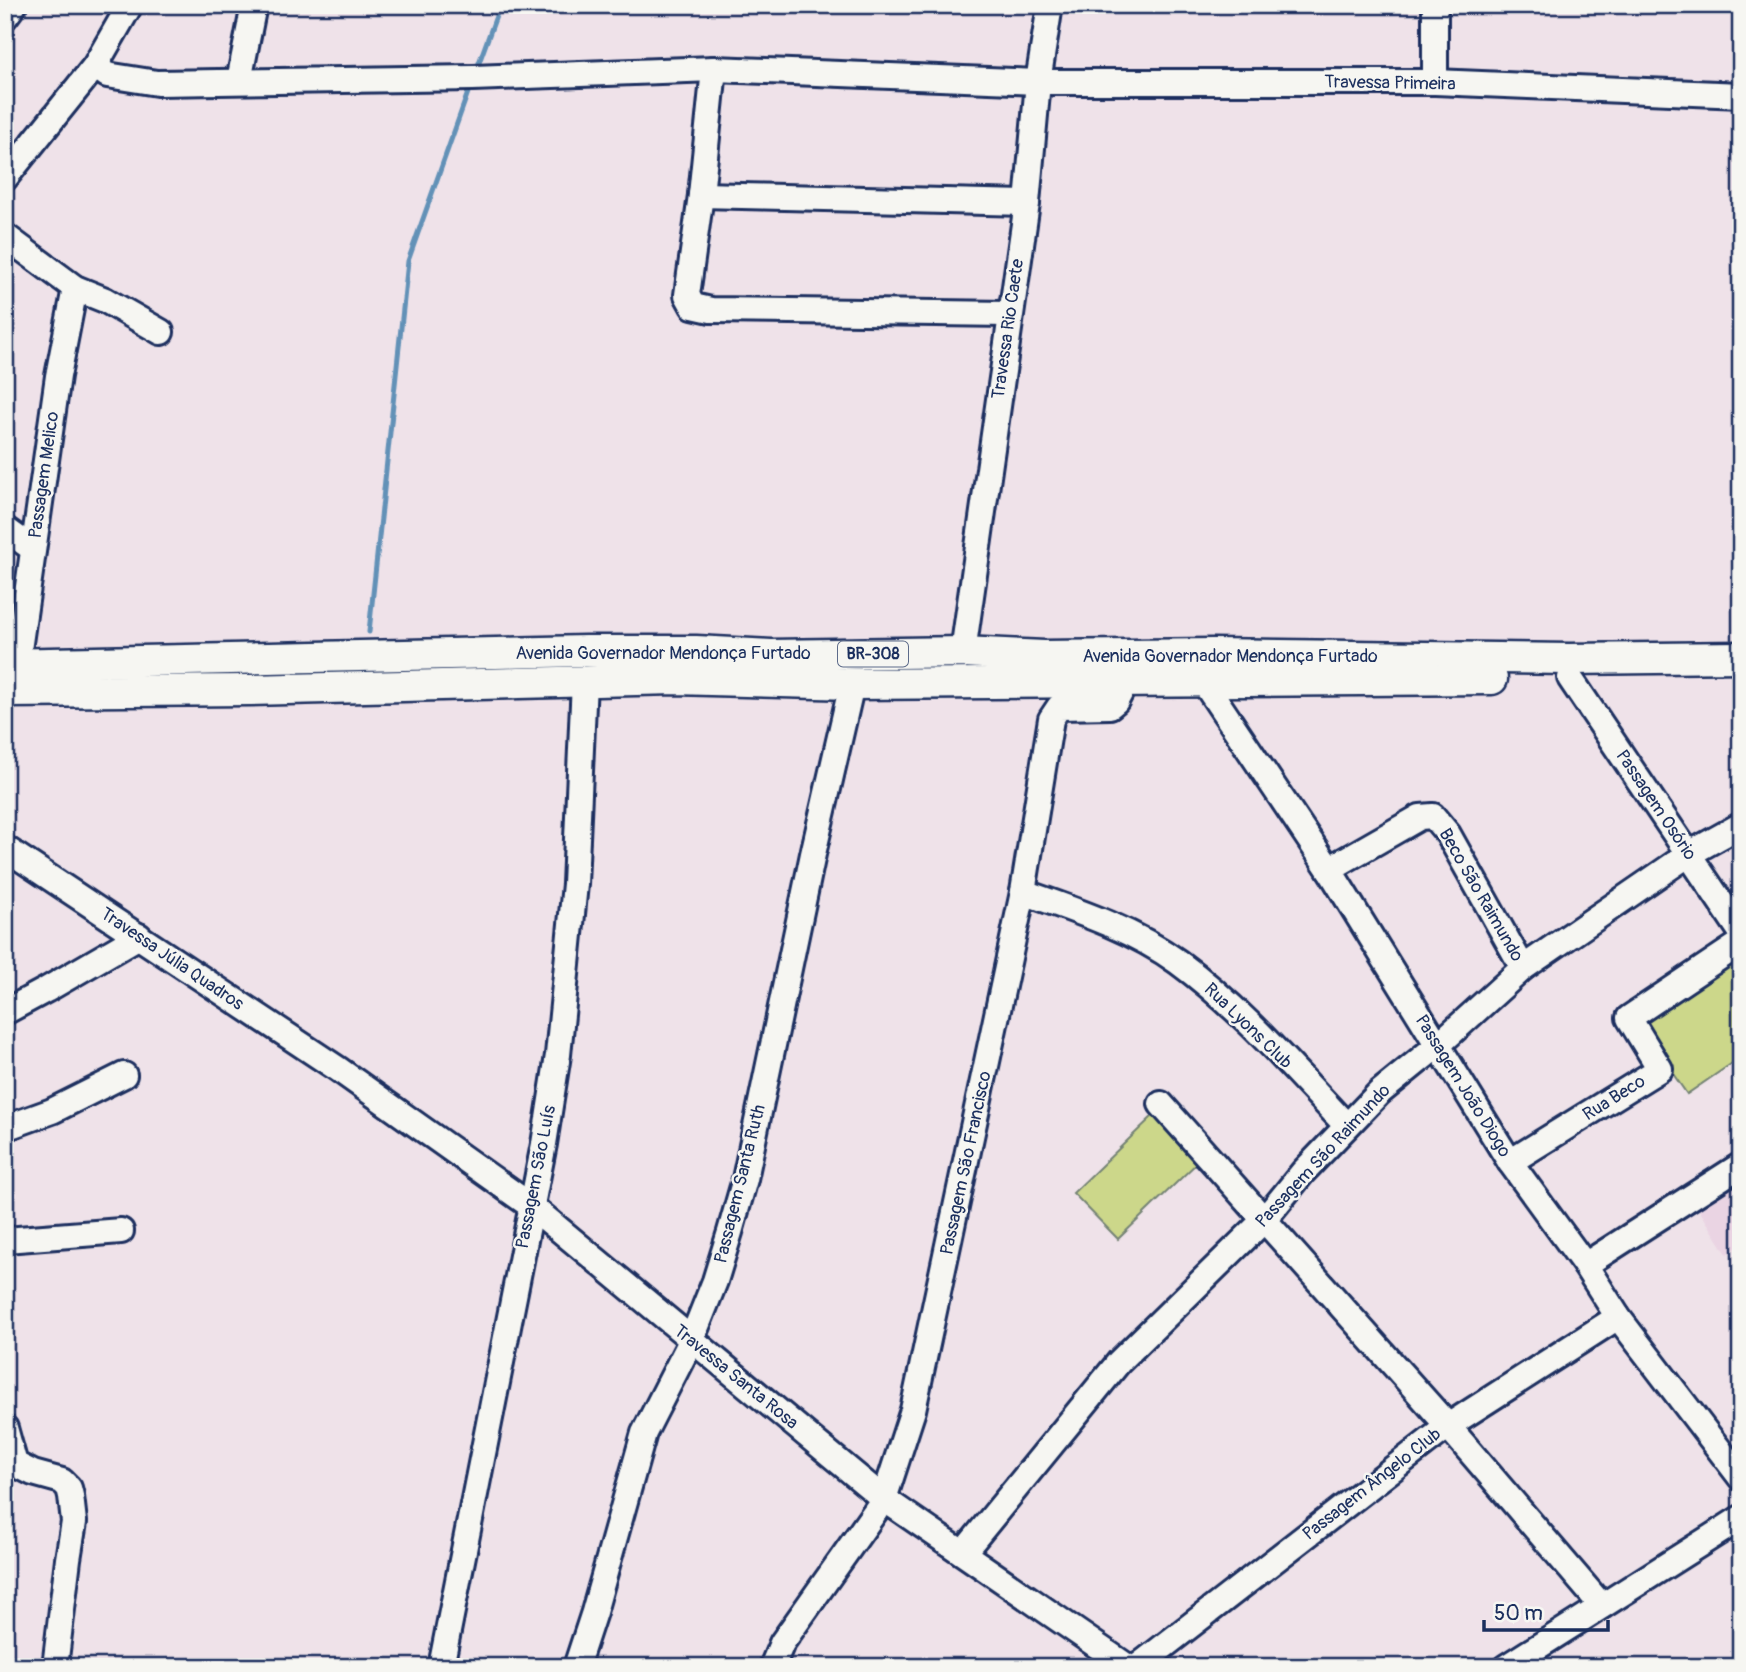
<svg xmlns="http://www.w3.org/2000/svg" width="1746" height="1672" viewBox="0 0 1746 1672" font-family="Pangolin,sans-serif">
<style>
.built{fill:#ead4e3}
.green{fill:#ccd78a;stroke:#748374;stroke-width:2}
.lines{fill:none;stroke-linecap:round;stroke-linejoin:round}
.stream{stroke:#6291b7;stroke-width:5}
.minor-casing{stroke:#1b2f5e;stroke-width:30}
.major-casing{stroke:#1b2f5e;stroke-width:35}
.minor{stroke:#f6f6f2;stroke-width:24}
.major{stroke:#f6f6f2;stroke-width:30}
.labels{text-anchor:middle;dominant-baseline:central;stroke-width:5;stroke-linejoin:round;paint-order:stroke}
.shield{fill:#f6f6f2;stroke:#5d6b8a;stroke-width:2}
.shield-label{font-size:16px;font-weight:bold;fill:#1b2f5e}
.street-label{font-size:18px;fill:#1b2f5e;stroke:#f6f6f2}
</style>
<rect width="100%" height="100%" fill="#efe2e9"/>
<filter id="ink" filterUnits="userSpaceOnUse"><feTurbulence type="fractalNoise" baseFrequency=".0143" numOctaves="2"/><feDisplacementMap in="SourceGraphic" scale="14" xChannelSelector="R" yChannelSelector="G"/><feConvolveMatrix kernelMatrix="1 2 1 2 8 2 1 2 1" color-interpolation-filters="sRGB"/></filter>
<g filter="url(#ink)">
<path class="built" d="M1741,1165V1245L1727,1254L1691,1197Z"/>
<g class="green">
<path d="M1741,948V1057L1687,1094L1635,1019Z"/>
<path d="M1156,1113L1201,1159L1118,1239L1073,1193Z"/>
</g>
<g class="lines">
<g class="stream">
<path d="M476,71L500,5"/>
<path d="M369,632L408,261L471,84"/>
</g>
<defs>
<g id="minor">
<path d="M5,17L14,5"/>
<path d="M95,66L107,75L157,83L473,78L714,69L1038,82H1435L1741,95"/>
<path d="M714,69L701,195L687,295L693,306L711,310L1009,314"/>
<path d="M239,81L254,5"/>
<path d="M1435,82V5"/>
<path d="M5,178L95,66L130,5"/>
<path d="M701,195L1027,203"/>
<path d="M5,236L75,288L105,300L161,332"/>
<path d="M5,529L33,549"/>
<path d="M963,652L1027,203L1038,82L1050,5"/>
<path d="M17,664L58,376L75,288"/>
<path d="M1570,678L1741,932"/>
<path d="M1203,681L1329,869L1510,1162L1585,1265L1618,1317L1741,1478"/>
<path d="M5,848L338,1069L531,1206L884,1499L1128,1667"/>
<path d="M1329,869L1420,817L1433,816L1448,834L1523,968"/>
<path d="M1023,892C1077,911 1132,929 1178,962C1241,1008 1293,1069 1346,1125"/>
<path d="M5,1012L46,990L139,936"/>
<path d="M1161,1104L1448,1426L1602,1606"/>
<path d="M5,1128L52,1111L124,1075"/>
<path d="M1510,1162L1660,1069L1629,1018L1741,943"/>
<path d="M5,1240L121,1231"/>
<path d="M1585,1265L1741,1165"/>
<path d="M5,1428L15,1464L33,1473L62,1481L69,1488L71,1496L74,1522L68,1559L55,1667"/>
<path d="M963,1553L1119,1362L1264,1220L1303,1172L1379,1093L1438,1045L1523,968L1689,854L1741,825"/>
<path d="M441,1667L544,1144L558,1055L575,884L584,681"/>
<path d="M576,1667L594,1612L644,1433L691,1341L715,1281L730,1232L745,1179L813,854L852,684"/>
<path d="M772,1667L782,1643L884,1499L913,1410L1023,892L1051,719L1059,707L1110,706L1116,701L1126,682"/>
<path d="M1137,1667L1448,1426L1618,1317"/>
<path d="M1506,1667L1741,1518"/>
</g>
<g id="major">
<path d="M5,664L585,651H696L771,655L963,652L1044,656L1213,654L1569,659L1741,657"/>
<path d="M5,692L250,690L675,679L852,684L1492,679"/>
</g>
</defs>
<use href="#minor" class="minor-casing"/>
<use href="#major" class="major-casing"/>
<use href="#minor" class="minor"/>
<use href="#major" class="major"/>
</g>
</g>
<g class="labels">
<rect class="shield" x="838" y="641.5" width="70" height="25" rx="5"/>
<g class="shield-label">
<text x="873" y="654">BR-308</text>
</g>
<g class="street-label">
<text transform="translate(1390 83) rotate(1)">Travessa Primeira</text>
<text transform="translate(1008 329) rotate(-82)">Travessa Rio Caete</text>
<text transform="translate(44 475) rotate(-82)">Passagem Melico</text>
<text x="663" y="653">Avenida Governador Mendonça Furtado</text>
<text x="1230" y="656">Avenida Governador Mendonça Furtado</text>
<text transform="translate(1656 805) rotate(56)">Passagem Osório</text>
<text transform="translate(1481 895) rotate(60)">Beco São Raimundo</text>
<text transform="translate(172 959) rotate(34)">Travessa Júlia Quadros</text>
<text transform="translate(1248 1026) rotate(44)">Rua Lyons Club</text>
<text transform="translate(1463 1086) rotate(58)">Passagem João Diogo</text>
<text transform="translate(1614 1098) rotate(-32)">Rua Beco</text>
<text transform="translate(1323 1156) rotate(-47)">Passagem São Raimundo</text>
<text transform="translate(966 1163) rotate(-78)">Passagem São Francisco</text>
<text transform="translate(536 1177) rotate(-79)">Passagem São Luís</text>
<text transform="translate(740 1184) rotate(-76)">Passagem Santa Ruth</text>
<text transform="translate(736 1377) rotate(39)">Travessa Santa Rosa</text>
<text transform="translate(1372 1484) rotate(-38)">Passagem Ângelo Club</text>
</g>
</g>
<rect width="1746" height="1672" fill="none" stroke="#f6f6f2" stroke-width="28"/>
<rect x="14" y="14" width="1718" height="1644" fill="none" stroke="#1b2f5e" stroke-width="2.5" filter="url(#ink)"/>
<path d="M1484 1620v10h124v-10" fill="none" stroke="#1b2f5e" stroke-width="3.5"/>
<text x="1494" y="1620" font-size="21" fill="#1b2f5e" stroke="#f6f6f2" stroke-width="5" paint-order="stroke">50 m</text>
</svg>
